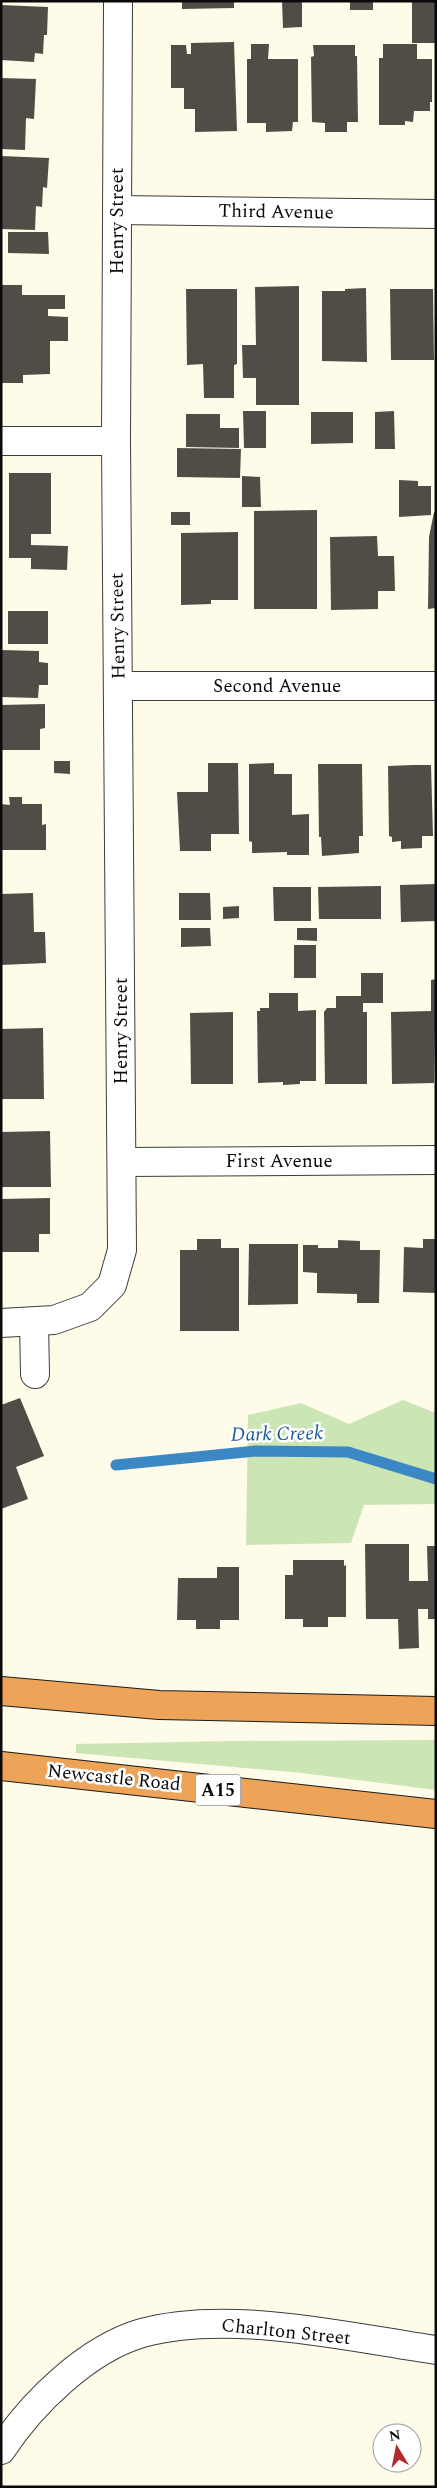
<svg xmlns="http://www.w3.org/2000/svg" width="437" height="2488" viewBox="0 0 437 2488" font-family="Spectral,serif">
<style>
.green{fill:#cce5b5}
.lines{fill:none;stroke-linecap:round;stroke-linejoin:round}
.stream{stroke:#3b88c5;stroke-width:11}
.building{fill:#524c47}
.minor-casing{stroke:#3d3d3d;stroke-width:30}
.highway-casing{stroke:#1b1b1b;stroke-width:30}
.minor{stroke:#fff;stroke-width:28}
.highway{stroke:#eda358;stroke-width:28}
.labels{text-anchor:middle;dominant-baseline:central;stroke-width:5;stroke-linejoin:round;paint-order:stroke}
.shield{fill:#fff;stroke:#545454;stroke-width:1}
.shield-label{font-size:18px;font-weight:bold;fill:#0a0a0a}
.street-label{font-size:19px;fill:#0a0a0a;stroke:#fff}
.water-label{font-size:20px;font-style:italic;fill:#1c5a94;stroke:#fff}
</style>
<rect width="100%" height="100%" fill="#fefbe9"/>
<g class="green">
<path d="M403,1400L436,1413V1504L364,1505L351,1543L246,1545L248,1415L301,1403L349,1424Z"/>
<path d="M436,1740V1790L302,1773L76,1753V1744L230,1741Z"/>
</g>
<g class="lines">
<path class="stream" d="M116,1465L256,1451L348,1452L436,1479"/>
</g>
<g class="building">
<path d="M182,1H234V8L182,9Z"/>
<path d="M282,1H302V27L283,28Z"/>
<rect x="350" y="1" width="23" height="9"/>
<rect x="412" y="1" width="24" height="42"/>
<path d="M1,5L48,7L47,35H44L43,54L35,53L34,62L1,60Z"/>
<path d="M234,42L237,131L195,132V109H184V88H171V45H186L187,54H191V43Z"/>
<path d="M251,44H269L268,59H298V122H293L292,131L266,132V123H247V59H251Z"/>
<path d="M383,44H417V59H432V102H430V111H414L413,122L405,121V125H379V58H383Z"/>
<path d="M313,45H355V56H357L358,122H347V132H325V123L312,122L311,57L314,56Z"/>
<path d="M1,78L36,79L34,119L26,118L25,150L1,149Z"/>
<path d="M1,156L49,158L47,188L43,187L42,207L36,206L35,230L1,229Z"/>
<path d="M8,232H48L49,254L8,253Z"/>
<path d="M1,285H22V295H65V309H48V316L68,317V341H50V374L23,375V383H1Z"/>
<path d="M299,286V405H256V378H243L242,345H256L255,287Z"/>
<path d="M366,288L367,362L322,361V291H345V289Z"/>
<path d="M186,289H237V364L234,365V398H204L203,364L187,365Z"/>
<path d="M390,289H433L434,360H391Z"/>
<path d="M243,411H266V448H244Z"/>
<path d="M394,411L395,449H375V412Z"/>
<path d="M311,412H353V443L311,444Z"/>
<path d="M186,414H220V428H239V448L186,447Z"/>
<path d="M177,448L241,449L240,478L177,477Z"/>
<path d="M9,473H51V534H31V545L68,546L67,570L31,569V558H9Z"/>
<path d="M242,476L260,477L261,507H242Z"/>
<path d="M399,480L418,481V486H431V515L399,517Z"/>
<path d="M317,510V609H254V511Z"/>
<rect x="171" y="512" width="19" height="13"/>
<path d="M434,512H436V608L428,609L429,537Z"/>
<path d="M238,532V600H211V604L181,605V533Z"/>
<path d="M377,536L378,556H394L395,591H378V609L331,610L330,537Z"/>
<rect x="8" y="611" width="40" height="33"/>
<path d="M1,650L39,651V662L48,663V685H39L38,698L1,697Z"/>
<path d="M45,704V728L40,729V750H1V705Z"/>
<path d="M54,761H70V774L54,773Z"/>
<path d="M208,763H238L239,834H211V851H180L177,792H208Z"/>
<path d="M274,763V774H292V815L309,814V855H287V852L252,853V842L249,841V764Z"/>
<path d="M318,764H362L363,836H359V853L322,856L321,837H319Z"/>
<path d="M413,765H431L433,836H422V848L401,849V841L392,842V837L389,836L388,766Z"/>
<path d="M9,797H22V804H42V825L46,824V850H1V804L10,805Z"/>
<path d="M436,884V921L401,922L400,885Z"/>
<path d="M381,886V919H319L318,887Z"/>
<path d="M273,887H311V921H274Z"/>
<path d="M33,893L34,932H45L46,963L1,965V894Z"/>
<path d="M179,893H210L211,920H179Z"/>
<path d="M239,906V918L223,919V907Z"/>
<path d="M181,928H210L211,946L181,947Z"/>
<path d="M297,928H317V941L297,940Z"/>
<rect x="294" y="945" width="22" height="33"/>
<path d="M361,973H383V1003H363V1012H367V1084H325L324,1012L327,1008H336V996H361Z"/>
<path d="M436,979L434,1083L392,1084L391,1012L431,1011V980Z"/>
<path d="M269,993H298V1011L316,1010V1081H300V1084L283,1085V1082L258,1083L257,1011H260V1008H269Z"/>
<path d="M233,1012V1084H191L190,1013Z"/>
<path d="M43,1028L44,1099H1V1029Z"/>
<path d="M50,1131L51,1187H1V1132Z"/>
<path d="M50,1198V1234H39V1252H1V1199Z"/>
<path d="M197,1239H221V1248H239V1331H180V1250H197Z"/>
<path d="M423,1239H436V1293L403,1292L404,1247L423,1248Z"/>
<path d="M338,1240L360,1241V1250H380L379,1303H357V1294L317,1293V1273L303,1272V1245H318V1248H338Z"/>
<path d="M249,1244H298V1304L248,1305Z"/>
<path d="M20,1398L44,1456L16,1467L28,1499L1,1509V1405Z"/>
<path d="M365,1544H409V1581H428L427,1546H436V1619H428V1609H418L419,1648L399,1649L398,1619H366Z"/>
<path d="M293,1560H344V1566L346,1565V1617H328V1627H303V1619H285V1575H293Z"/>
<path d="M217,1567H239V1620H220V1629H196V1620H177L178,1578H217Z"/>
</g>
<g class="lines">
<defs>
<g id="minor">
<path d="M117,210L436,214"/>
<path d="M1,441H116"/>
<path d="M118,686H436"/>
<path d="M122,1162L436,1160"/>
<path d="M34,1322L35,1374"/>
<path d="M1,1323L54,1320L90,1307L112,1285L122,1250L116,441L118,1"/>
<path d="M1,2450C32,2403 87,2349 142,2333C228,2309 347,2337 436,2350"/>
</g>
<g id="highway">
<path d="M1,1691L159,1705L436,1711"/>
<path d="M1,1766L436,1814"/>
</g>
</defs>
<use href="#minor" class="minor-casing"/>
<use href="#highway" class="highway-casing"/>
<use href="#minor" class="minor"/>
<use href="#highway" class="highway"/>
</g>
<g class="labels">
<rect class="shield" x="195.5" y="1774.5" width="45" height="31" rx="4"/>
<g class="shield-label">
<text x="218" y="1790">A15</text>
</g>
<g class="street-label">
<text transform="translate(276 212) rotate(1)">Third Avenue</text>
<text transform="translate(117 221) rotate(-90)">Henry Street</text>
<text transform="translate(118 626) rotate(-91)">Henry Street</text>
<text x="277" y="686">Second Avenue</text>
<text transform="translate(121 1031) rotate(-90)">Henry Street</text>
<text x="279" y="1161">First Avenue</text>
<text transform="translate(114 1778) rotate(6)">Newcastle Road</text>
<text transform="translate(286 2332) rotate(6)">Charlton Street</text>
</g>
<g class="water-label">
<text transform="translate(277 1434) rotate(-1)">Dark Creek</text>
</g>
</g>
<rect width="437" height="2488" fill="none" stroke="#0a0a0a" stroke-width="5"/>
<g transform="translate(397 2448) rotate(350)"><circle r="24" fill="#ffffff" stroke="#9d9d9d"/>
<path d="M0-4L9 19L0 12L-9 19Z" fill="#b22b2b"/>
<text y="-8" font-size="14" font-weight="bold" text-anchor="middle" fill="#0a0a0a">N</text>
</g>
</svg>
